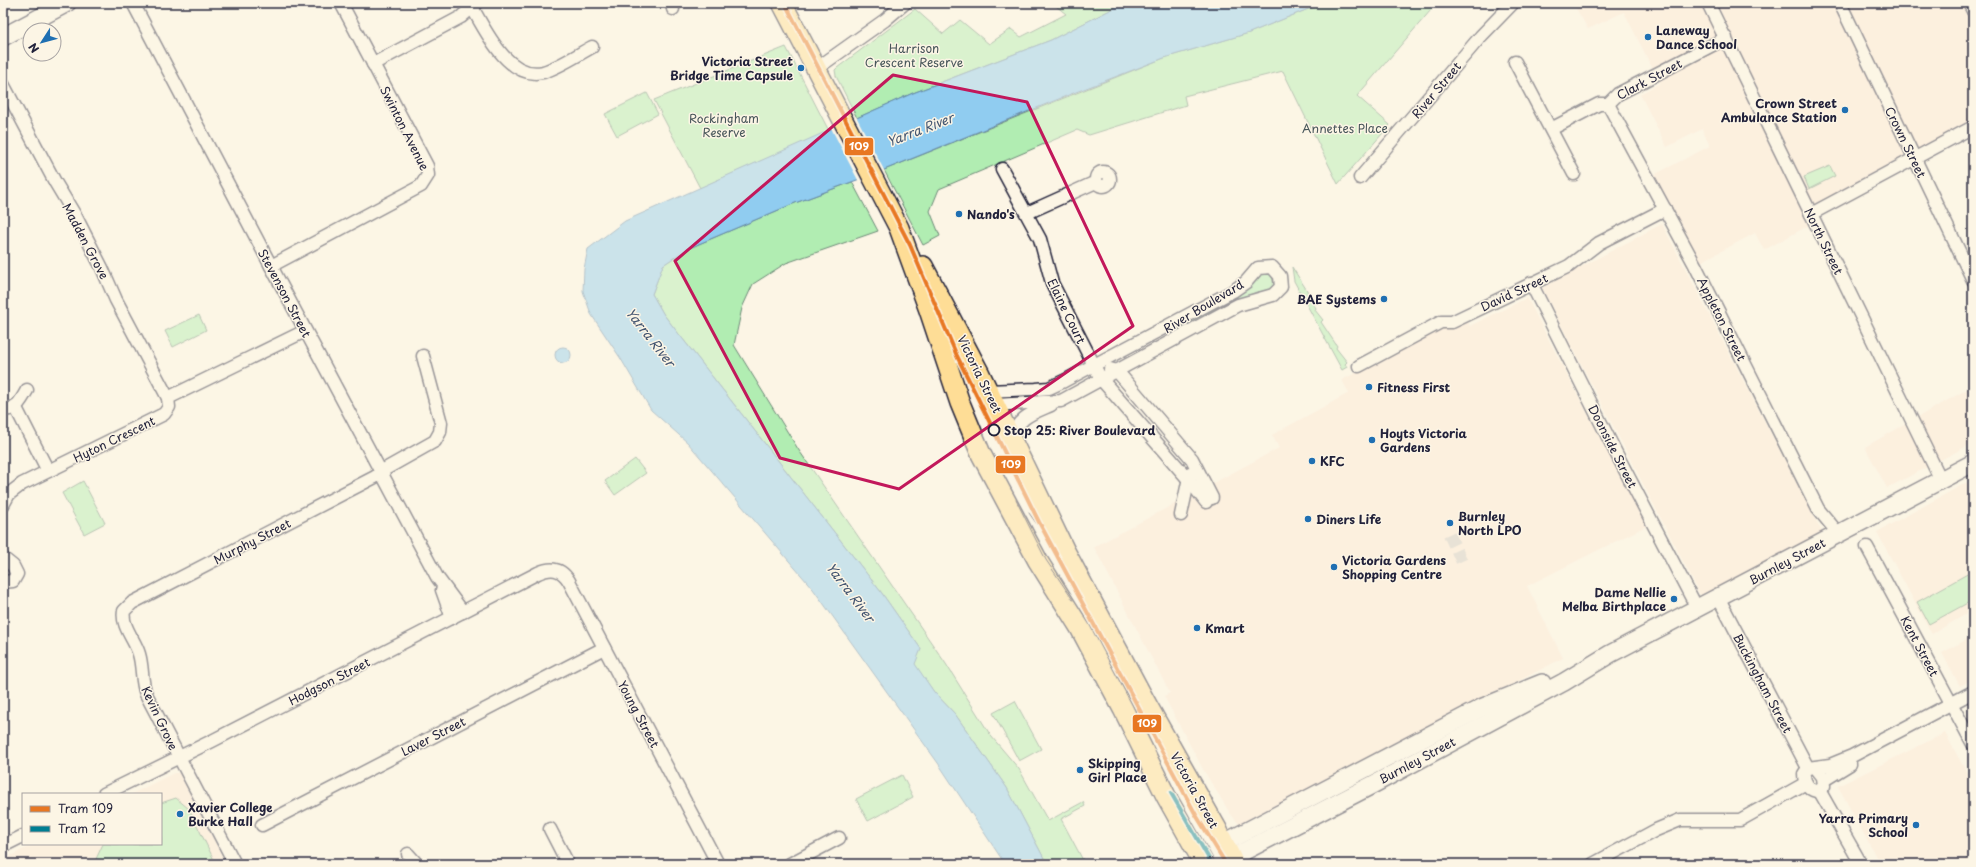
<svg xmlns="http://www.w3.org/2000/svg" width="1976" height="867" viewBox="0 0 1976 867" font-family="'Playpen Sans',sans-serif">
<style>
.built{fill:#fde8d5}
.green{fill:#b1edb2;stroke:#6a8876}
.water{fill:#90ccf0;stroke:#6488a8}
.pier{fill:#fcf5e5}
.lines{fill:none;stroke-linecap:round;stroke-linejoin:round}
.street-tunnel{stroke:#d0cbc3;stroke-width:12;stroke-dasharray:12 6;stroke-linecap:butt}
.street-casing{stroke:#22223b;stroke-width:15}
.secondary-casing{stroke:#22223b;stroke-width:20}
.primary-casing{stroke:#22223b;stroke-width:22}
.street{stroke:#fcf5e5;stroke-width:12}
.secondary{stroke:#fcf5e5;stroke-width:17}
.primary{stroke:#fedd96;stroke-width:19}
.tram{stroke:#22223b;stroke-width:1}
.tram-1-casing{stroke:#fcf5e5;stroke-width:7}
.tram-2-casing{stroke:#fcf5e5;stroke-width:7}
.tram-1{stroke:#e87722;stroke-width:4}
.tram-2{stroke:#007e92;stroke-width:4}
.marked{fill:none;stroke:#c2185b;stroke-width:3;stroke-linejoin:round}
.poi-dot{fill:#1f6fb2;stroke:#fcf5e5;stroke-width:1.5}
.stop-dot{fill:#fcf5e5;stroke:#22223b;stroke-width:2}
.labels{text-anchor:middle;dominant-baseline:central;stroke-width:3;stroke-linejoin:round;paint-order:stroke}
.poi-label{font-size:12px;font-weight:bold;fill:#22223b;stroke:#fcf5e5;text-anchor:start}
.park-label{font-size:12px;fill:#465559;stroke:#fcf5e5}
.street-label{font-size:12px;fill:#22223b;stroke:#fcf5e5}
.stop-label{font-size:12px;font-weight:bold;fill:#22223b;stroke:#fcf5e5;text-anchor:start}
.water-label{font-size:13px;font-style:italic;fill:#435571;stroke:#fcf5e5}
.line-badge{stroke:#fcf5e5;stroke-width:1.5}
.badge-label{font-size:11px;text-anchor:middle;font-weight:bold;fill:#fff}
</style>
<rect width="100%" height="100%" fill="#fcf5e5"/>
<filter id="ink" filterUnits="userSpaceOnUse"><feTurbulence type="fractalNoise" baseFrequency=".025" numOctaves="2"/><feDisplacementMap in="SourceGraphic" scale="8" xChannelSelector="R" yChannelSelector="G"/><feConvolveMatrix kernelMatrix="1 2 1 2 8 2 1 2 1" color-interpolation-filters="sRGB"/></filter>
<g filter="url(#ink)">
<g class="built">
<path d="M1573,3H1973V127L1811,214L1815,222L1764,250L1755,233L1695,265L1648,178L1710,146L1702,129L1667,147L1640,94L1660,83L1624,12L1588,29Z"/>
<path d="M1662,224L1823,534L1702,598L1542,288Z"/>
<path d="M1527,298L1646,526L1527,586L1563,658L1239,824L1230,813L1204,771L1164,696L1170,693L1094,547L1279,448L1272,435L1349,393L1342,380L1465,317L1470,326Z"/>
<path d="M1973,386V443L1887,488L1865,447Z"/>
<path d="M1973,479V569L1970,571L1973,576V610L1932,634L1877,532Z"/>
<path d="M1973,636V679L1960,686L1942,653Z"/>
<path d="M1945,733L1973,784V864H1880L1838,786Z"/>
<path d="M174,773H179L226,864H3V860L34,844H161V794H132Z"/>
</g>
<g class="green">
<path d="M1061,3H1124L1051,40L913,93L857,118L836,76L835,70L837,68L915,9L943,34L960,20L989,44L1011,29L1021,37L1066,14L1056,6Z"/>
<path d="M1323,3H1437L1357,96L1390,125L1338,184L1283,71L1184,96L1186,105L1089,135L1077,130L939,189L930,211L940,236L923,245L884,170L1164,58L1249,33Z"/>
<path d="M786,47L829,131L700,188L654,100Z"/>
<path d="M647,93L658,114L617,136L605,114Z"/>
<path d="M1830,166L1835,176L1809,189L1804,177Z"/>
<path d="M852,182L878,231L786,263L753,284L742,308L734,345L798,449L946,664L991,736L1019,769L1048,821L1083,802L1085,806L1061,819L1085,864H1047L1007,788L955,714L934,692L914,664L921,649L881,592L664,315L652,294L663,265L687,249L795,203Z"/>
<path d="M1292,267L1308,292L1307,294L1316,308L1315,310L1323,320L1321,322L1337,346L1336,348L1347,362L1345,364L1347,367L1342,370L1294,281Z"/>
<path d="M1268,273L1272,276L1274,287L1268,291L1256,292L1175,334L1171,332L1172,329L1253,284L1261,274Z"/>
<path d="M199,315L206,330L173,347L165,331Z"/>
<path d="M635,459L646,473L615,495L605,481Z"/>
<path d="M83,481L105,523L84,534L62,493Z"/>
<path d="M1971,572L1973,576V600L1929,624L1917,602Z"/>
<path d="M1015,701L1041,749L1019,761L993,713Z"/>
<path d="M902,775L913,797L868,821L856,799Z"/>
<path d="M176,798L189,809L216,864H98L96,859L103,844H161V803Z"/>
</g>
<g class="water">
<path d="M1124,3H1323L1249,33L1164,58L1076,92L884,170L795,203L687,249L663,265L652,294L664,315L881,592L921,649L915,664L934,692L955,714L1007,788L1047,864H1005L938,763L813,589L688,443L651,410L621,359L591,314L583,291L584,269L588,249L625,221L913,93L1051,40Z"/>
<circle cx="563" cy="355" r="8"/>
</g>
<path class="pier" d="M856,116L885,172L859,182L831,128Z"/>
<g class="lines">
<path class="street-tunnel" d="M1449,534L1462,562"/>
<defs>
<g id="street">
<path d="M133,3L271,266L437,577L463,612"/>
<path d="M672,3L673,9"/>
<path d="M1708,3L1941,480"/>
<path d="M1840,3L1973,280"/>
<path d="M1969,3L1973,11"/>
<path d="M473,9C486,32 509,80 543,72C560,67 577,55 592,47"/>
<path d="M1515,62L1574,174"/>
<path d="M373,64L461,17L477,3"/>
<path d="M816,69L885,20L905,3"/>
<path d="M3,84L55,182L76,217L102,268L116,300L168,398"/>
<path d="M1608,104L1695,265L1818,509L1838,533"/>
<path d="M1551,129L1599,104H1608L1618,94L1726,38"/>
<path d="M1002,169L1040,239L1052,283L1101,379L1189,480L1206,502"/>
<circle cx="1103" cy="179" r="7"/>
<path d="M1360,178L1481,36L1513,3"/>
<path d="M1027,213L1096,182"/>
<path d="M1811,214L1973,127"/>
<path d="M271,266L421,186L428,175L427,166L341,3"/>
<path d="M1531,283L1615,451L1697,608"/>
<path d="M1359,366L1441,322H1452L1569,266L1599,243L1665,209"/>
<path d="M1110,369L1117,371L1192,459L1212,498"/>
<path d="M988,391L1036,389L1049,388L1064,381L1233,291L1246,282L1258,268L1272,267L1280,276L1281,287L1273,295L1238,305L1061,401L995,405"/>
<path d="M15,406L48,471"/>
<path d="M3,409C16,412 22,399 27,390"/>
<path d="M1011,440C1018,417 1030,414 1051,405"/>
<path d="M3,505L9,494L22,484L164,414L169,407L168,398L305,331"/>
<path d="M1181,515L1190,473"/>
<path d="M1867,547L1973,744"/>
<path d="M3,558L13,566L17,574L13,581L3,582"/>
<path d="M442,590L452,618"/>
<path d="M1718,597L1808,768"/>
<path d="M1816,768L1823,777L1824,786L1816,791C1808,789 1804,782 1804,774L1808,768L1830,765L1852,756L1973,692"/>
<path d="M1824,780L1850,764"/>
<path d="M1819,790L1861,864"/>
<path d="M104,794L212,741L538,573C551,567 561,568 569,581L718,864"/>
<path d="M262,825L604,648"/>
<path d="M550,829L568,864"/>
<path d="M3,846L23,836"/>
<path d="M408,854L417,864"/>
<path d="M235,864L146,694C141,681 143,667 139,654C135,640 121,626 124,611L132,603L375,477L387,468L435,441L440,432L441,423L423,356"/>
<path d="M790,864L839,838"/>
<path d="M1593,864L1656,830L1680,820H1740L1806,783"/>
</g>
<g id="secondary">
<path d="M3,37L67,3"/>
<path d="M1224,843L1483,707L1542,683"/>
<path d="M1231,858L1372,785L1564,682L1610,654L1973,463"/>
</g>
<g id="primary">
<path d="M782,3L899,228L929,310L960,403L981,454L1038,561L1080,628L1123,709L1166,796L1204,864"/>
<path d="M923,266L980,374L1065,551L1146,703L1217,829L1234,864"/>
</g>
</defs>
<use href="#street" class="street-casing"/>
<use href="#secondary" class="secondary-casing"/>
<use href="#primary" class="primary-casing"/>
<use href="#street" class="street"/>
<use href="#secondary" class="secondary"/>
<use href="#primary" class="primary"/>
<g class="tram">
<path d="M1016,500L1046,560L1073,600"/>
<path d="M1029,513L1052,546"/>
<path d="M1071,588L1083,603"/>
</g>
<defs>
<path id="tram-1" d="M785,3L910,245L957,356L1039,522L1196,815L1226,864"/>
<path id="tram-2" d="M1171,793L1212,864"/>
</defs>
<use href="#tram-1" class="tram-1-casing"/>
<use href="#tram-2" class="tram-2-casing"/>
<use href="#tram-1" class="tram-1"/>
<use href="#tram-2" class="tram-2"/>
</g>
</g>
<path d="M0 0H1976V867H0ZM893,75L1027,102L1133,326L899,489L780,458L675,261Z" fill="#fcf5e5" fill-opacity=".55" fill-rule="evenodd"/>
<path class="marked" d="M893,75L1027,102L1133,326L899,489L780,458L675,261Z"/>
<g class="poi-dot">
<circle cx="1648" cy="37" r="4"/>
<circle cx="801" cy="68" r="4"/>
<circle cx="1845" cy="110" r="4"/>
<circle cx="959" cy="214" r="4"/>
<circle cx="1384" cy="299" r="4"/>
<circle cx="1369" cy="387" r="4"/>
<circle cx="1372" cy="440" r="4"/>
<circle cx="1312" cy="461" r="4"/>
<circle cx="1308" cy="519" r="4"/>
<circle cx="1450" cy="523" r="4"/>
<circle cx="1334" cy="567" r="4"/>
<circle cx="1674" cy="599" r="4"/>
<circle cx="1197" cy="628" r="4"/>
<circle cx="1080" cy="770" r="4"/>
<circle cx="180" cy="814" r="4"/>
<circle cx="1916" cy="825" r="4"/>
</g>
<circle class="stop-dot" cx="994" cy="430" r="5.5"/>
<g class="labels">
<g class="poi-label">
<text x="1656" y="30">Laneway<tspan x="1656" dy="14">Dance School</tspan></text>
<text x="793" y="61" text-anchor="end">Victoria Street<tspan x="793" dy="14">Bridge Time Capsule</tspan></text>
<text x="1837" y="103" text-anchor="end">Crown Street<tspan x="1837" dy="14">Ambulance Station</tspan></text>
<text x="967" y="214">Nando's</text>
<text x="1376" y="299" text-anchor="end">BAE Systems</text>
<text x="1377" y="387">Fitness First</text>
<text x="1380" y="433">Hoyts Victoria<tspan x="1380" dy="14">Gardens</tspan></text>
<text x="1320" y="461">KFC</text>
<text x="1458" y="516">Burnley<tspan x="1458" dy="14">North LPO</tspan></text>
<text x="1316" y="519">Diners Life</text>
<text x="1342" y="560">Victoria Gardens<tspan x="1342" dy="14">Shopping Centre</tspan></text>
<text x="1666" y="592" text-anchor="end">Dame Nellie<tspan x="1666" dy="14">Melba Birthplace</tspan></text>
<text x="1205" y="628">Kmart</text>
<text x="1088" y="763">Skipping<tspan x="1088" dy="14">Girl Place</tspan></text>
<text x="188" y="807">Xavier College<tspan x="188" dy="14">Burke Hall</tspan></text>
<text x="1908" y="818" text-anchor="end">Yarra Primary<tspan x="1908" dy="14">School</tspan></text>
</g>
<g class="park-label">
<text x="914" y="48">Harrison<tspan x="914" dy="14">Crescent Reserve</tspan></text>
<text x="724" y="118">Rockingham<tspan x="724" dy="14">Reserve</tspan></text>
<text x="1345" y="128">Annettes Place</text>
</g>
<g class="street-label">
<text transform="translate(1649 79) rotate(-28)">Clark Street</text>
<text transform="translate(1436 90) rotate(-50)">River Street</text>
<text transform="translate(405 128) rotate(63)">Swinton Avenue</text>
<text transform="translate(1906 142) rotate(64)">Crown Street</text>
<text transform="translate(86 241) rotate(62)">Madden Grove</text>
<text transform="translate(1824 241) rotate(64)">North Street</text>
<text transform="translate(1514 292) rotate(-25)">David Street</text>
<text transform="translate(285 293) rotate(62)">Stevenson Street</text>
<text transform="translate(1203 306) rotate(-31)">River Boulevard</text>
<text transform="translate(1067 311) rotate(64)">Elaine Court</text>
<text transform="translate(1722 319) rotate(63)">Appleton Street</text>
<text transform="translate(980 374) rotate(64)">Victoria Street</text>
<text transform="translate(114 439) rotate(-26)">Hyton Crescent</text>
<text transform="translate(1613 446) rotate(63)">Doonside Street</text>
<text transform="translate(252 541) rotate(-27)">Murphy Street</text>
<text transform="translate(1787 561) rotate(-28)">Burnley Street</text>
<text transform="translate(1920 646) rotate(62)">Kent Street</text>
<text transform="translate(329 681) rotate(-27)">Hodgson Street</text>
<text transform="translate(1763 683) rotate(62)">Buckingham Street</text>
<text transform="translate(639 714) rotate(62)">Young Street</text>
<text transform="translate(160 718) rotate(65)">Kevin Grove</text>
<text transform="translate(433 736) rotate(-27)">Laver Street</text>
<text transform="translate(1417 760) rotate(-28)">Burnley Street</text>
<text transform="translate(1195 790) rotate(61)">Victoria Street</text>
</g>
<g class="stop-label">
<text x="1004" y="430">Stop 25: River Boulevard</text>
</g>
<g class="water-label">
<text transform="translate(920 129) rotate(-21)">Yarra River</text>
<text transform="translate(651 337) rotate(52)">Yarra River</text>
<text transform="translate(851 592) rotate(53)">Yarra River</text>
</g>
</g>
<g class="line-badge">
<rect x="844" y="137" width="30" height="19" rx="4" fill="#e87722"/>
<rect x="995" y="455" width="31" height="19" rx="4" fill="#e87722"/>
<rect x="1132" y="714" width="30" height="19" rx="4" fill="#e87722"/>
</g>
<g class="badge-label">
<text x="859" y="150">109</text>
<text x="1011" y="468">109</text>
<text x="1147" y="727">109</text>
</g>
<rect width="1976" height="867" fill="none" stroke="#fcf5e5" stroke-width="16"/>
<rect x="8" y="8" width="1960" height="851" fill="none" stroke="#22223b" stroke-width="1.5" filter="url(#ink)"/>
<rect x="22" y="793" width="140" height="52" fill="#fcf5e5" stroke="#a5a1a1"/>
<rect x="30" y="806" width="20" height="6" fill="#e87722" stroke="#a5a1a1"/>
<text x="58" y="813" font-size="12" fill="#22223b">Tram 109</text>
<rect x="30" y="826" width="20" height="6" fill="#007e92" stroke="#a5a1a1"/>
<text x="58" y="833" font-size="12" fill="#22223b">Tram 12</text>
<g transform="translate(42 42) rotate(234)"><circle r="19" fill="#fcf5e5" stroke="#a5a1a1"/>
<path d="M0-3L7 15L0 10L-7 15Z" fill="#1f6fb2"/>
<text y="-6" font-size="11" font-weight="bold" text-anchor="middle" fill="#22223b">N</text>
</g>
</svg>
